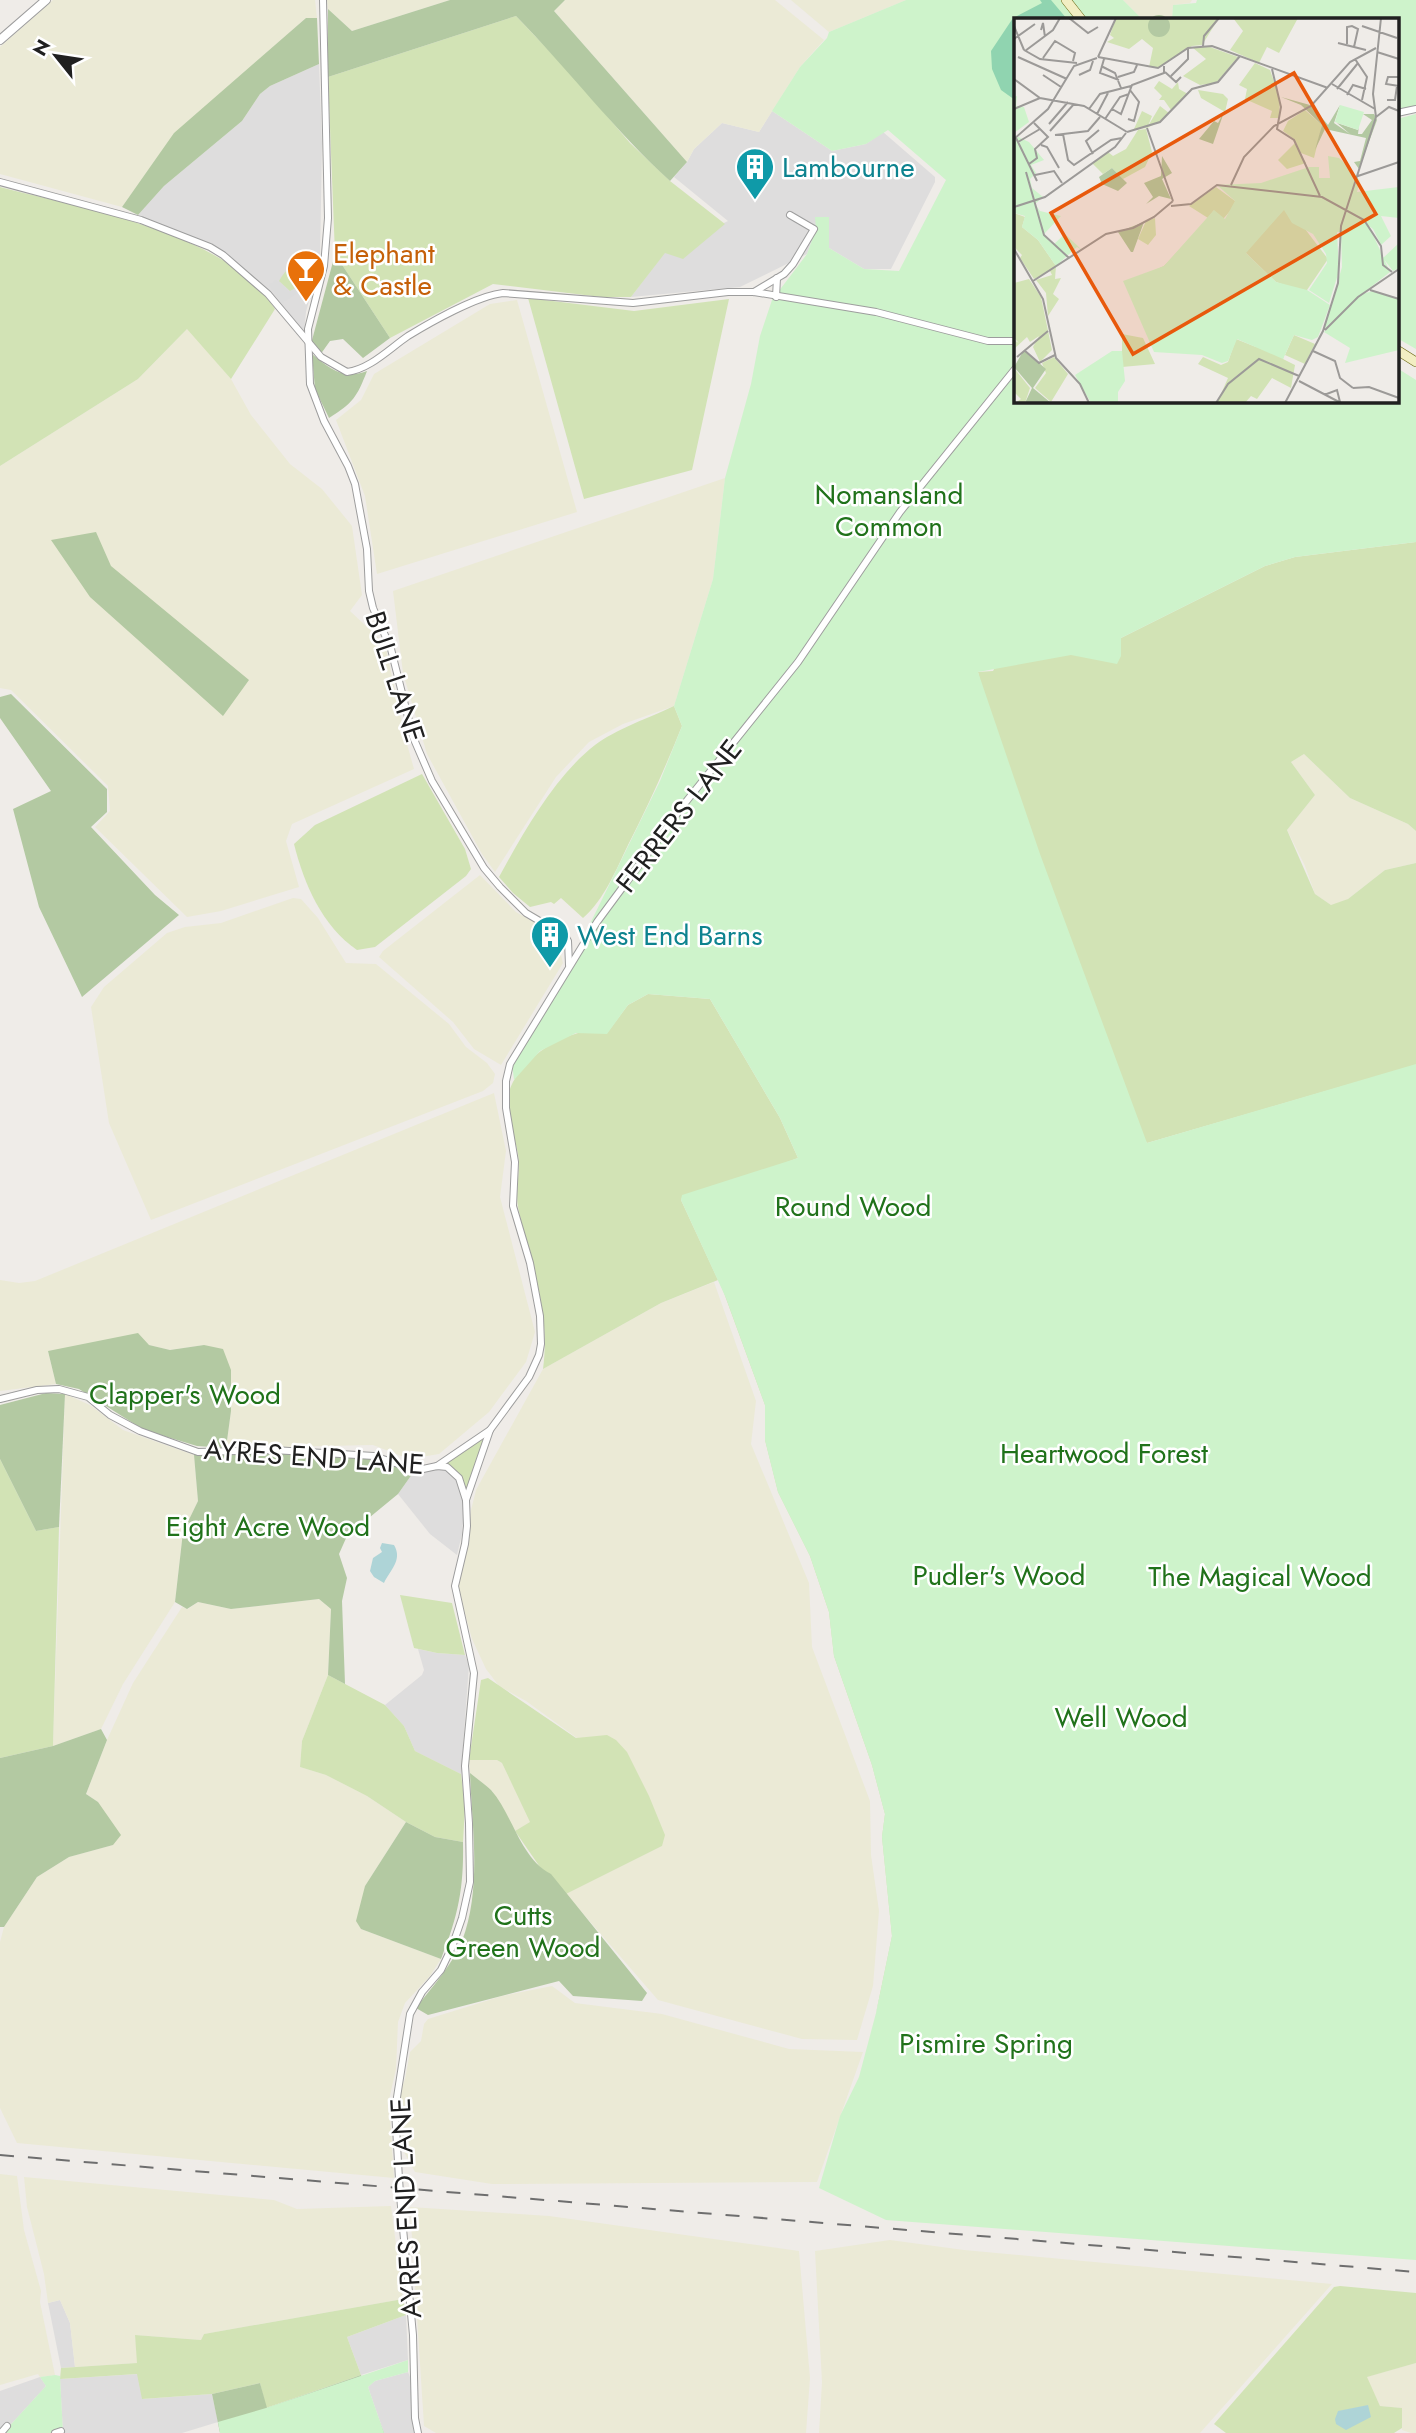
<svg xmlns="http://www.w3.org/2000/svg" width="1416" height="2433" viewBox="0 0 1416 2433" font-family="Jost,sans-serif">
<style>
.residential{fill:#dedddd}
.farmland{fill:#ebead6}
.grass{fill:#d2e3b5}
.forest{fill:#b3c9a2}
.park{fill:#cef3cb}
.pitch{fill:#90d4b0}
.parking{fill:#dcdcdc}
.water{fill:#aed4d7}
.lines{fill:none;stroke-linecap:round;stroke-linejoin:round}
.minor-casing{stroke:#9d9d9d;stroke-width:8}
.tertiary-casing{stroke:#9d9d9d;stroke-width:10}
.secondary-casing{stroke:#6b6813;stroke-width:10}
.minor{stroke:#fff;stroke-width:6}
.tertiary{stroke:#fff;stroke-width:8}
.secondary{stroke:#f2eec3;stroke-width:9}
.rail{stroke:#6e6e6e;stroke-width:2;stroke-dasharray:14 14;stroke-linecap:butt}
.minor-bridge-casing{stroke:#9d9d9d;stroke-width:8;stroke-linecap:butt}
.minor-bridge{stroke:#fff;stroke-width:6}
.labels{text-anchor:middle;dominant-baseline:central;stroke-width:5;stroke-linejoin:round;paint-order:stroke}
.culture-label{font-size:28px;fill:#0d838f;stroke:#fff;text-anchor:start}
.food-label{font-size:28px;fill:#c56008;stroke:#fff;text-anchor:start}
.park-label{font-size:28px;fill:#20721a;stroke:#fff}
.street-label{font-size:28px;fill:#202020;stroke:#fff}
.inset-road{fill:none;stroke:#9c9a98;stroke-width:2}
.view{fill:#e8590c;fill-opacity:0.15;stroke:#e8590c;stroke-width:3.5}
.inset-edge{fill:none;stroke:#202020;stroke-width:3.5}
</style>
<rect width="100%" height="100%" fill="#efece8"/>
<g class="residential">
<path d="M319,64L322,143L320,260L306,312L304,333L263,285L231,258L199,240L138,215L164,186L242,121L260,94L270,86Z"/>
<path d="M772,111L832,151L866,144L883,132L935,177V182L891,269H864L829,248V218L816,217V229L807,254L740,287L631,297L665,252L728,221L674,177L687,162L694,149L722,123L759,132Z"/>
<path d="M415,1470H445L455,1478L461,1491L464,1509L462,1534L457,1555L430,1534L398,1494Z"/>
<path d="M418,1649L437,1653L465,1655L469,1665L461,1774L415,1751L404,1726L385,1705L422,1675L424,1670Z"/>
<path d="M60,2300L70,2323L75,2367L61,2368L48,2303Z"/>
<path d="M406,2315L408,2360L361,2375L347,2337Z"/>
<path d="M408,2372L412,2382L411,2414L414,2433H384L368,2387L375,2381Z"/>
<path d="M138,2374L143,2399L212,2394L218,2422L182,2433H63L60,2379Z"/>
<path d="M40,2377L46,2386L3,2433H0V2391Z"/>
</g>
<g class="farmland">
<path d="M53,0H315L317,18H306L175,133L122,207L0,174V47Z"/>
<path d="M327,0H450L352,31L328,9Z"/>
<path d="M565,0H775L824,40L800,67L759,132L722,123L694,149L687,162L554,11Z"/>
<path d="M791,0H906L829,32Z"/>
<path d="M1123,0H1192L1190,3L1173,5L1172,19H1142Z"/>
<path d="M517,300L577,512L377,574L365,496L336,420L361,400L374,374L490,304Z"/>
<path d="M188,328L231,379L251,415L290,464L322,489L352,526L362,595L350,611L385,644L405,737L414,769L292,824L286,841L299,887L221,911L187,917L95,827L110,811L108,786L11,690L0,688V466L138,379Z"/>
<path d="M725,478L713,579L674,706L623,724L589,742L556,777L495,872L482,854L427,754L403,673L393,591Z"/>
<path d="M1304,754L1350,798L1408,824L1416,831V863L1385,870L1348,899L1338,904L1331,905L1315,894L1305,866L1287,830L1315,795L1291,762Z"/>
<path d="M480,875L516,912L556,935L563,963L501,1065L474,1049L453,1022L379,957L383,951Z"/>
<path d="M293,898L301,899L318,918L346,963L376,964L449,1024L466,1047L487,1063L495,1074L493,1083L483,1091L151,1220L109,1123L91,1007L104,987L167,933L185,927L221,923Z"/>
<path d="M494,1093L506,1151L500,1197L535,1332L526,1362L489,1412L439,1454L409,1459L373,1445L226,1448L231,1411L204,1345L170,1350L149,1345L48,1351L56,1384L0,1391V1280L19,1283L35,1281Z"/>
<path d="M714,1282L756,1401L751,1444L809,1583L812,1647L870,1801L871,1855L879,1911L873,1986L857,2040L802,2039L658,2000L566,1894L662,1846L577,1738L526,1701L499,1686L486,1669L472,1639L460,1596L458,1583L468,1545L471,1510L476,1490L543,1369L661,1303Z"/>
<path d="M65,1394L90,1405L123,1430L194,1455L198,1501L183,1532L175,1602L123,1684L101,1729L53,1746Z"/>
<path d="M319,1599L331,1609L328,1675L302,1741L300,1767L326,1775L367,1796L406,1822L365,1886L361,1929L441,1959L430,1976L405,2003L398,2022L396,2069L389,2100L394,2178L17,2143L0,2108V1942L4,1927L37,1877L69,1857L113,1845L98,1802L86,1794L107,1740L133,1683L182,1607L188,1609L198,1602L231,1609Z"/>
<path d="M469,1760H497L502,1763L531,1822L515,1831L492,1791L470,1773Z"/>
<path d="M552,1986L575,2003L662,2014L789,2049L863,2052L817,2182L492,2184L415,2172L404,2152L399,2095L405,2079L410,2052L421,2041L424,2024L428,2019L502,1996Z"/>
<path d="M0,2174L17,2176L24,2230L41,2291L40,2302L55,2375L40,2377L38,2374L0,2385Z"/>
<path d="M24,2177L274,2200L297,2209L391,2206L403,2299L204,2334L201,2340L135,2335L138,2363L75,2367L70,2323L60,2300L48,2303L44,2274L27,2207Z"/>
<path d="M410,2207L549,2216L799,2251L810,2378L806,2433H436L424,2426Z"/>
<path d="M890,2240L964,2250L1332,2284L1200,2433H819L822,2382L815,2251Z"/>
<path d="M1416,2363V2433H1411L1402,2430V2408L1380,2406L1366,2377Z"/>
</g>
<g class="grass">
<path d="M516,16L571,74L630,143L670,181L725,224L683,259L665,253L631,297H601L493,284L390,338L335,254L328,77Z"/>
<path d="M0,187C83,209 227,232 275,309L231,379L187,329L138,379L0,466Z"/>
<path d="M310,261L304,283L290,291L279,281C286,268 295,262 310,261Z"/>
<path d="M528,298L634,311L729,299L692,470L584,499Z"/>
<path d="M1015,401H1038L1123,481L1120,647L1121,638L1265,566L1295,557L1416,542V831L1408,824L1350,798L1304,754L1291,762L1315,795L1287,830L1315,894L1331,905L1348,899L1385,870L1416,863V1065L1147,1143L1062,1019L978,672L993,671L998,662Z"/>
<path d="M674,706L682,726C666,766 648,806 628,845C616,870 604,900 583,918L561,898L554,904L551,902L530,907L513,893L499,877C523,833 555,776 595,745C614,730 651,717 674,706Z"/>
<path d="M422,774L465,849L471,869L466,876L375,947L357,950C322,926 304,884 294,844L315,825Z"/>
<path d="M648,994L710,999L780,1118L798,1158L782,1164L960,1681L876,2013L892,1936L882,1837L885,1814L872,1765L834,1656L829,1612L810,1556L778,1492L765,1440V1405L724,1293L683,1195L681,1200L718,1280L661,1303L543,1369C551,1310 530,1264 518,1207C515,1189 521,1172 518,1154C515,1135 504,1111 509,1092C517,1065 549,1041 575,1034C584,1031 597,1033 607,1033L628,1005Z"/>
<path d="M487,1435L467,1490H465L458,1473L445,1464Z"/>
<path d="M0,1459L36,1531L59,1527L53,1746L0,1758Z"/>
<path d="M400,1595L452,1603L465,1655L437,1653L414,1648Z"/>
<path d="M328,1675L385,1705L404,1726L415,1751L461,1774L465,1807L463,1842L435,1837L406,1822L367,1796L326,1775L300,1767L302,1741Z"/>
<path d="M488,1678L576,1738L607,1735L616,1740L627,1752L649,1796L665,1835L662,1846L566,1894L551,1875L542,1870L515,1831L530,1822L502,1763L497,1760H469L481,1680Z"/>
<path d="M1340,2286L1416,2293V2363L1367,2377L1380,2406L1402,2408V2428L1394,2433H1226L1214,2424L1334,2287Z"/>
<path d="M403,2299L406,2315L347,2337L361,2375L266,2408L260,2383L212,2394L142,2399L137,2374L60,2379L61,2368L137,2363L135,2335L201,2340L204,2334Z"/>
</g>
<g class="forest">
<path d="M450,0H565L554,11L687,162L670,181C614,130 569,70 516,16L328,77V9L352,31Z"/>
<path d="M306,18H317L319,64L270,86L260,94L242,121L164,186L138,215L122,207L174,133Z"/>
<path d="M335,254L390,338L363,358L343,339L330,341L320,355L311,344Z"/>
<path d="M312,354C330,369 343,380 367,371C357,397 353,403 329,418L315,389Z"/>
<path d="M96,532L111,566L249,680L223,716L90,597L51,540Z"/>
<path d="M11,694L107,789V812L91,827L155,895L179,915L82,997L39,907L13,809L51,791L0,718V697Z"/>
<path d="M138,1333L149,1345L170,1350L204,1345L223,1349L231,1370V1411L226,1448L197,1446L144,1430L79,1389L56,1384L48,1351Z"/>
<path d="M46,1393L65,1394L59,1527L36,1531L0,1459V1405Z"/>
<path d="M240,1451L378,1459L415,1470L398,1494L347,1536L339,1554L347,1578L342,1601L345,1684L328,1675L331,1609L319,1599L231,1609L198,1602L187,1609L175,1602L183,1532L198,1501L194,1455Z"/>
<path d="M101,1729L107,1740L86,1794L98,1802L121,1835L113,1845L69,1857L37,1877L4,1927H0V1758L53,1746Z"/>
<path d="M470,1773C477,1779 485,1784 491,1790C513,1815 520,1858 551,1874L647,1993L642,2001L573,1996L559,1981L428,2015L416,2008C432,1987 452,1965 462,1941C482,1888 472,1828 470,1773Z"/>
<path d="M406,1822L435,1837L463,1842C464,1889 458,1916 441,1959L361,1929L356,1921L365,1886Z"/>
<path d="M361,2375L384,2433H220L212,2394L260,2383L267,2408Z"/>
</g>
<g class="park">
<path d="M906,0H1123L1142,19H1015V401H1397V368L1416,380V542L1295,557L1265,566L1121,638V656L1117,664L1071,655L978,672L1040,854L1147,1143L1416,1064V2260L886,2220L819,2188L840,2116L859,2077L876,2013L892,1936L882,1837L885,1814L872,1765L834,1656L829,1612L810,1556L778,1492L765,1440V1405L726,1298L681,1200L682,1195L798,1158L780,1118L710,999L648,994L628,1005L607,1034L576,1033L540,1051L514,1080L512,1063L559,987L660,781L682,726L674,706L713,579L725,478L751,384L760,336L772,300L807,254L816,229L815,217H829V248L864,269L899,271L946,180L888,130L866,144L832,151L772,111L800,67L827,38L829,32Z"/>
<path d="M1197,0H1416V107L1397,111V19H1172L1173,5L1196,3Z"/>
<path d="M1416,114V349L1397,338V119Z"/>
<path d="M408,2360V2372L375,2381L368,2387L384,2433H220L218,2422L266,2408Z"/>
<path d="M55,2375L60,2376L63,2433H3L46,2386L40,2377Z"/>
</g>
<path class="pitch" d="M1040,0H1051L1067,19H1015V100L1001,90L992,69L991,51L1013,18L1042,3Z"/>
<path class="parking" d="M310,262L321,265L311,299L299,292L282,303L269,285L276,280L289,292L304,284Z"/>
<g class="water">
<path d="M382,1543L394,1545C403,1560 390,1570 384,1583L374,1577L370,1571L373,1558L382,1552L380,1548Z"/>
<path d="M1368,2405L1371,2417L1346,2430L1336,2424L1335,2419L1338,2411Z"/>
</g>
<g class="lines">
<defs>
<g id="minor">
<path d="M323,0L328,218L324,266L308,329L310,384L324,421L348,466L355,484L367,549L369,591L373,608L391,649L413,737L432,781L484,868L500,887L526,913L565,936L568,941L569,965"/>
<path d="M1397,113L1416,109"/>
<path d="M0,182L141,220L210,247L223,255L268,294L321,357L347,372C370,369 389,349 408,336C431,322 477,296 503,293L633,303L728,292H754L876,312L988,341H1015"/>
<path d="M754,292L784,274L793,264L814,229L790,215"/>
<path d="M776,297L777,278"/>
<path d="M0,1399L37,1390L59,1389L88,1397L110,1415L140,1431L198,1452L273,1450L374,1456L401,1465L423,1469L437,1466L447,1467L459,1478L466,1500L467,1526L465,1544L455,1586L474,1673L465,1766L469,1823L470,1882L462,1918L452,1947L441,1970L422,1992L410,2014L395,2110L399,2179"/>
<path d="M437,1466L490,1430"/>
<path d="M466,1500L490,1430L529,1377L539,1355L541,1344L540,1316L530,1263L513,1206L515,1162L506,1108V1081L510,1064L597,922L685,803L798,662L900,512L1015,369"/>
<path d="M401,2207L413,2335L415,2418L418,2433"/>
<path d="M1,2433L7,2426"/>
<path d="M55,2433L61,2431"/>
</g>
<path id="tertiary" d="M0,40L46,0"/>
<g id="secondary">
<path d="M1066,0L1081,19"/>
<path d="M1397,350L1416,362"/>
</g>
</defs>
<use href="#minor" class="minor-casing"/>
<use href="#tertiary" class="tertiary-casing"/>
<use href="#secondary" class="secondary-casing"/>
<use href="#minor" class="minor"/>
<use href="#tertiary" class="tertiary"/>
<use href="#secondary" class="secondary"/>
<path class="rail" d="M0,2155L1416,2272"/>
<defs>
<path id="minor-bridge" d="M399,2179L401,2207"/>
</defs>
<use href="#minor-bridge" class="minor-bridge-casing"/>
<use href="#minor-bridge" class="minor-bridge"/>
</g>
<defs>
<symbol id="building-pin" viewBox="-11 -11 22 30"><path d="M0 17L-7.5 6A9.5 9.5 0 1 1 7.5 6Z" fill="#0f9aa8" stroke="#fff"/><path d="M-4-6H4V6H1V3H-1V6H-4ZM-2.5-4.3h1.7v1.8h-1.7ZM.8-4.3h1.7v1.8H.8ZM-2.5-1h1.7V.8h-1.7ZM.8-1h1.7V.8H.8Z" fill="#fff"/></symbol>
<symbol id="bar-pin" viewBox="-11 -11 22 30"><path d="M0 17L-7.5 6A9.5 9.5 0 1 1 7.5 6Z" fill="#e8710a" stroke="#fff"/><path d="M-6-5H6L.8 .8V4.5H3.5V6h-7V4.5H-.8V.8Z" fill="#fff"/></symbol>
</defs>
<g fill-rule="evenodd">
<use href="#building-pin" x="733" y="145" width="44" height="60"/>
<use href="#bar-pin" x="284" y="247" width="44" height="60"/>
<use href="#building-pin" x="528" y="913" width="44" height="60"/>
</g>
<g class="labels">
<g class="culture-label">
<text x="782" y="167">Lambourne</text>
<text x="577" y="935">West End Barns</text>
</g>
<g class="food-label">
<text x="333" y="253">Elephant<tspan x="333" dy="32">&amp; Castle</tspan></text>
</g>
<g class="park-label">
<text x="889" y="494">Nomansland<tspan x="889" dy="32">Common</tspan></text>
<text x="853" y="1206">Round Wood</text>
<text x="185" y="1394">Clapper's Wood</text>
<text x="1104" y="1453">Heartwood Forest</text>
<text x="268" y="1526">Eight Acre Wood</text>
<text x="999" y="1575">Pudler's Wood</text>
<text x="1260" y="1576">The Magical Wood</text>
<text x="1121" y="1717">Well Wood</text>
<text x="523" y="1915">Cutts<tspan x="523" dy="32">Green Wood</tspan></text>
<text x="986" y="2043">Pismire Spring</text>
</g>
<g class="street-label">
<text transform="translate(395 677) rotate(72)">BULL LANE</text>
<text transform="translate(679 816) rotate(-52)">FERRERS LANE</text>
<text transform="translate(314 1457) rotate(4)">AYRES END LANE</text>
<text transform="translate(406 2208) rotate(-93)">AYRES END LANE</text>
</g>
</g>
<g transform="translate(1014 18)">
<rect width="385" height="385" fill="#efece8"/>
<path d="M102,0H205L188,27L178,28L146,49H135L139,30L128,21L115,31L93,24L100,20L96,17ZM219,0H284L265,35L253,29L245,45L216,32L229,13ZM193,28L224,39L202,65L186,67L169,58L192,41L178,29ZM241,45L256,52L266,81L265,100H256L258,93L231,81L233,71L225,67ZM145,63L158,71L164,64L165,71L174,76L157,92L150,82H145L148,78L140,70ZM184,72L209,76L214,81L211,94L187,80ZM146,88L155,95L147,103L133,110L120,111L128,93L138,98L134,108ZM291,92L308,107L300,140L287,135L280,121L269,113L274,103ZM132,111L138,134L131,149L109,161L98,150L89,156L78,145L94,134L99,138L112,131L124,112ZM281,125L292,145L273,151L264,142ZM202,169L221,183L262,173L314,241L293,272L269,341L281,347L277,370L258,360L243,381L237,378L231,385H203L214,360L184,346L189,339L207,347L214,344L222,321L242,329L279,270L262,264L232,235L217,192L167,249L126,259L150,248L193,202L196,205L200,192L194,200L175,188ZM0,195L11,199L8,209L24,222L42,248L41,261L47,260L39,276L45,281L34,298L32,275L22,262L38,257L36,253L20,261L6,240L8,237L0,229ZM141,200L142,217L134,227L124,221L132,203ZM15,261L27,279L38,332L26,344L19,329L25,318L16,324L13,319L0,331V322L5,325L0,320V265ZM108,316L129,320L141,346L108,349ZM280,317L301,326L291,346L271,337ZM40,339L54,356L37,384L21,370L32,355L28,345ZM0,350L16,370L11,385H1L7,381L0,374Z" fill="#d2e3b5"/>
<path d="M134 8a11 11 0 1 1 22 0a11 11 0 1 1-22 0ZM267,79L296,87L293,91L298,88L314,107L326,87L320,105L336,116L323,105L344,112L345,108L344,116H348L358,102L349,96H360L363,102L345,151L340,144L346,143L352,120L311,111L301,132L308,107L287,87ZM210,94L199,126L185,121L200,103L204,105ZM148,138L158,155L148,161L157,181L145,178L132,186L139,179L130,165L147,158ZM98,150L113,165L104,173L88,166L85,159ZM130,204L119,234H117L104,214ZM10,332L32,351L19,370L37,385H11L18,370L0,349Z" fill="#b3c9a2"/>
<path d="M3,78L2,88L10,89L15,104L0,115V79ZM326,87L350,94L344,112L321,104ZM0,117L15,124L30,142L17,147L22,155L16,161L18,170L29,179L21,186L26,193L47,198L30,216L40,226L51,216L68,232L63,229L42,248L24,222L8,209L11,198L0,195ZM314,138L325,140L338,152L346,163L343,174L385,169V200L367,198L377,218L367,227L359,211L355,208L376,254L348,276L359,273L385,281V332L331,345L336,330L310,314L328,295L310,311L328,249L327,214H323L325,253L315,285L295,272L313,245L312,236L299,216L278,205L270,192L232,235L262,264L293,272L316,287L304,319L298,322L280,317L269,341L223,321L214,343L208,345L188,337L140,334L109,263L150,248L200,192L211,201L221,183L203,167L247,165L295,149H305V160H316ZM385,225V250L379,253L369,240ZM98,333H108L111,363L104,374V385H77L61,357Z" fill="#cef3cb"/>
<path class="inset-road" d="M55,0L74,15L84,9M0,8L10,32M348,8L383,20M27,12L29,5L31,19M0,21L21,6M324,25L352,32M333,26V9L338,8L344,11L340,29M189,28L190,18L205,0M10,32L26,41L63,45M11,33L39,12L46,0M363,34L385,41M4,39L53,61M84,39L144,50L174,30L198,28L314,70M84,39L102,0M29,40L41,23L61,35L59,43M90,41L86,55L105,62M341,41L353,59L348,82M87,48L101,55L107,70M258,51L267,89L263,111L280,122L306,178M151,54L162,64L167,59M29,57L47,69M65,57L76,52L79,43M157,58L174,41V30M104,59L120,54L123,47M385,59H374L372,66L385,68M0,61L26,80L70,88L113,114M318,66L361,91M323,71L344,45M333,77L339,67L352,71M373,82H381L383,68M0,91L26,80M75,91L86,76L117,68M98,91L107,96L118,67L150,55V48M83,96L94,75M362,99L375,89L385,93M91,101L106,79L115,76M114,101L120,103L125,84L116,72M35,106L54,84M133,110L159,183M36,113L60,86M113,114L146,104L178,71L204,64L226,38M49,116L54,142L60,147L97,122L108,120M41,117L74,113L86,99M2,120L23,163M0,121L34,91L60,48L83,40M4,124L26,111M27,127L33,129L45,150M79,136L72,123L85,112M15,146L23,140L21,131L34,119L20,105M12,154L30,217L55,240M21,157L40,153L48,165M344,158L385,144M217,167L230,139L260,108L297,88L336,44L362,30M157,188L177,186L203,167L308,179L350,202L367,228L369,247L378,254M0,189L31,179L101,129L112,115M0,231L29,281L42,340L66,366L75,385M19,263L92,216L119,210L140,199L159,183M356,272L385,281M311,312L344,279L385,251M10,332L25,345L41,337M299,333L321,343L326,360L339,370M3,339L34,313M285,363L327,385M339,370L355,369L385,380M310,377L323,372L326,384M202,385L214,366L245,341L285,358M271,385L309,313L324,265L327,208L362,99L359,76L367,0"/>
<path class="view" d="M280,55L362,196L119,336L37,195Z"/>
<rect width="385" height="385" class="inset-edge"/>
</g>
<g transform="translate(56 56) rotate(300)" stroke="#ffffff" stroke-width="5" paint-order="stroke">
<path d="M0-5L12 26L0 18L-12 26Z" fill="#202020"/>
<text y="-10" font-size="19" font-weight="bold" text-anchor="middle" fill="#202020">N</text>
</g>
</svg>
